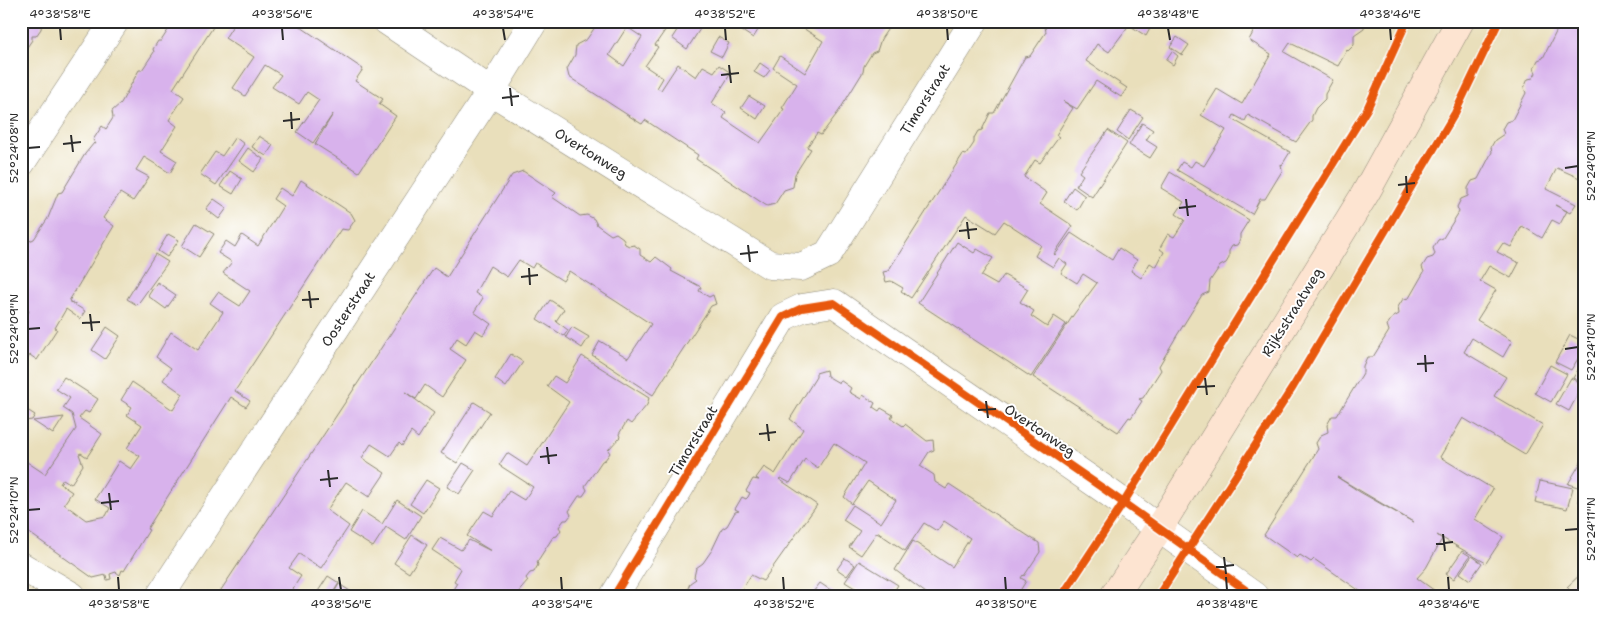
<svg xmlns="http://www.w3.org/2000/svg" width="1605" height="617" viewBox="0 0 1605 617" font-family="'Shantell Sans',sans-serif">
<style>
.building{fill:#d8b2ec;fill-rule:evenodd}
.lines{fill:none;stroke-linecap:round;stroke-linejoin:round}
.street-casing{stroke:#8a8573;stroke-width:29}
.secondary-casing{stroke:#8a8573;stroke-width:29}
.street{stroke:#fff;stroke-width:28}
.secondary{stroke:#fde4d1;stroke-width:28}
.cycleway-casing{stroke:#fff;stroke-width:11}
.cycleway{stroke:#e8590c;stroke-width:8}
.ticks{fill:none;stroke:#2b2b2b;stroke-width:2}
.labels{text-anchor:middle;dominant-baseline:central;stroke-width:4;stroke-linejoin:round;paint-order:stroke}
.street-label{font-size:14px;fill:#2b2b2b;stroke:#fff}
.neatline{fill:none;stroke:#2b2b2b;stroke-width:2}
.ticks-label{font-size:12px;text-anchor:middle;fill:#2b2b2b}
</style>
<rect width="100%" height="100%" fill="#fff"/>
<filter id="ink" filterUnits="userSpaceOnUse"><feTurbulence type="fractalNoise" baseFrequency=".02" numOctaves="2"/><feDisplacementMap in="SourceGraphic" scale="10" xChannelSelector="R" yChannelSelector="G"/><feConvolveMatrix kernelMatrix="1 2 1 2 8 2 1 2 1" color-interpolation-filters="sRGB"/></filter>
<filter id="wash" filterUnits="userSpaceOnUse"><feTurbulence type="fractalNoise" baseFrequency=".0096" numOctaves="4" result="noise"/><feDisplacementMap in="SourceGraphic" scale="20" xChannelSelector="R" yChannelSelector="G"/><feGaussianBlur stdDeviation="1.12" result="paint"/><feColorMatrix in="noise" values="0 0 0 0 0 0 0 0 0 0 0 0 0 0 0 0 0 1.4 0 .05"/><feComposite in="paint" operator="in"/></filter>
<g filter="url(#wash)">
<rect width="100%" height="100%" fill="#e9dfbb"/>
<g id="blocks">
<g class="building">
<path d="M21,21H42L41,29L36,36H32V40L21,56Z"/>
<path d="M174,21H217L173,89L184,97L169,120L177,126L161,151L177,161L170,173L144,157L136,170L149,177L133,201L120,193L103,218L114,226L69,301L85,311L80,319L66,309L55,328L57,329L37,360L30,355L21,368V315L25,318L29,311L21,305L22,249L27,242L34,239L48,218L58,193L62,192L85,154L94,143L96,144L93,140L102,126L106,129L113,118L112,111L121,103L139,70H142L154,52L153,49L158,41H161Z"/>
<path d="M236,21H292L363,69L355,81L383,99L379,104L396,116L359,172L315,144L333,114L313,143L297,132L319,100L307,92L299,104L272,87L281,75L265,65L245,96L233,88L254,57L225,38Z"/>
<path d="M599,21H654L666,29L655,45L658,47L645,66L663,78L657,88L661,90L678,64L696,77L703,66L714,72L719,65L731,73L712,103L726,113L723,118L760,143L784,109L782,108L797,84L773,68L780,56L805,73L823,41L795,23L796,21H893L881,39L877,51L872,53L864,66L863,72L839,111L821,135L817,133L807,147L811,149L795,174L793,187L784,190L775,204L767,206L696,159L698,155L645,120L642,124L640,123L569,77L567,69L575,55L576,45L587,39ZM627,27L642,37L624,66L609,55Z"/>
<path d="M683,21H696L702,26L687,49L672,38Z"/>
<path d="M744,21H761L762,24L753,38L739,29Z"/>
<path d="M1049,21H1147L1152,25L1146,36L1129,25L1109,52L1097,44L1086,61L1127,88L1121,97L1096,81L1077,109L1063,101L1073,108L1056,135L1059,137L1040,163L1035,160L1024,177L1047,193L1040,204L1073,226L1054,254L1055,255L1071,233L1112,260L1119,248L1137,260L1131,271L1141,278L1150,263L1156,267L1164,252L1160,249L1161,246L1168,234L1174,237L1185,220L1176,214L1184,202L1161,188L1170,172L1249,220L1240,234V240L1237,245L1232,246L1229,251V258L1226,263L1220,266L1210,281L1209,292L1202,295L1176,337L1159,366L1161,370L1143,398L1139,399L1142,401L1131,418L1129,417L1118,432L1033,377L1074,314L1097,283L1083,274L1077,283L1061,273L1067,264L1059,258L1053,267L1035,256L1041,245L1004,221L995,233L966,215L911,298L901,291L903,288L891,281L886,282L883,272L888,271L963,154L966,155L974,143V138L978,131L982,130L990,113H994L1025,57L1030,56L1046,32L1045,27Z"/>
<path d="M1249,21H1365L1364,28L1354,35V45L1348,51L1347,50L1338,66L1290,43L1284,52L1333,80L1325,94V99L1316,108L1312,116V120L1296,142L1248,115L1245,121L1234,115L1232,119L1290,152L1282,165L1281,164L1282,171L1265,199H1260L1252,214L1177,170L1182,162L1191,167L1195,161L1204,166L1226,130L1201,115L1217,89L1242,104L1271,54L1249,40L1257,25Z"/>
<path d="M1557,21H1584V180L1557,168L1546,189L1576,204L1570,213L1555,205L1567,211L1560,224L1552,220L1542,238L1522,226L1511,247L1503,243L1497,252L1519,263L1511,278L1489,266L1480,281L1496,290L1477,320L1512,341L1503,357L1472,338L1464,352L1506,377L1494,396L1543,425L1525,455L1463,418L1440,457L1493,489L1475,519L1503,537L1486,563L1437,535L1442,539L1426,568L1417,578L1442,596H1367L1314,559L1311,562L1300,555L1297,558L1264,535L1318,449L1316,443L1321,435L1328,432L1327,425L1332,416H1337L1363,373V366L1367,357H1373L1389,331L1387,325L1392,318L1399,314L1398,307L1403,299L1409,298L1424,272L1422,267L1427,259L1433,257L1435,254L1433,248L1438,240L1443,238L1459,212L1457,207L1461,199L1468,196V188L1472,181L1478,179L1492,152L1491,147L1495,140L1504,134L1502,129L1506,122L1512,120L1526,93L1524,88L1528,79L1533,78L1536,73L1534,68L1538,60L1543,58L1557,30L1554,26ZM1337,477L1413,522L1360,492Z"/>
<path d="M718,37L729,43L722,57L710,51Z"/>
<path d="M1177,37L1189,45L1182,55L1170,47Z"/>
<path d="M1172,51L1178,56L1173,65L1166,60Z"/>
<path d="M760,63L770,70L764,78L754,72Z"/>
<path d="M749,96L765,106L757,119L741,108Z"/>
<path d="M1131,110L1143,117L1128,140L1117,132Z"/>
<path d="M1142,123L1153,130L1146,140L1157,147L1150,158L1129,145Z"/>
<path d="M1108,130L1127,143L1092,197L1076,186L1083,175L1079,172Z"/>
<path d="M259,136L273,145L266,156L252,147Z"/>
<path d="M235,137L244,144L216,185L200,174L215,152L222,156Z"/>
<path d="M248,148L263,159L254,172L239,161Z"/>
<path d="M230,171L242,179L233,194L220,186Z"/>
<path d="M523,171L556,193L552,197L580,216L587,215L594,219L597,225L611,235L616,233L623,238L625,244L629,246L634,245L640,249V255L651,262L656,257L672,269L671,271L701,287L699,291L709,297L713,295L716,304L711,306L653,395L592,355L600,341L628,358L651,324L569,271L563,281L535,263L532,268L519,260L507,277L490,266L475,293L483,298L474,312L491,324L483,335L475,330L466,344L457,338L450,349L466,360L442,397L425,385L416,399L405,392L434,413L418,438L411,432L402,446L399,443L390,456L371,444L362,458L385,473L369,497L346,482L327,510L349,526L321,568L299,554L289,568L301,576L288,596H279L273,592L271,596H217L434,268L447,277L512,175Z"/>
<path d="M301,180L351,213L355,220L348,230L341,229L235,391L250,401L246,407L231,397L147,529L149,530L124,571L122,570L120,575L116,572L110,574L111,579L107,580L106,575L93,578L21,527V447L26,451L21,458L45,474L76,429L72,414L63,408L70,398L56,389L64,377L98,399L89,413L85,411L79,418L102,434L87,457L81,453L79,454L83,465L71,484L63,479L60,484L72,492L64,504L86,520L106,516L110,508L95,499L119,461L131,469L140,456L127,448L142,425L127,415L132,407L121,400L132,382L173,410L183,394L163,380L171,368L156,357L171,332L198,350L223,312L210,303L218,292L240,306L250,291L223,273L232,262L218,253L226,241L235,247L242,235L258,246L283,206L273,199L280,188L292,196Z"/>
<path d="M1073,187L1085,196L1077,210L1064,201Z"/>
<path d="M214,199L227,208L219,219L206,209Z"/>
<path d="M196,223L214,234L199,257L182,246Z"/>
<path d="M168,234L179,240L167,257L158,251Z"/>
<path d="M957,242L974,253L977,249L993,258L981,276L997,285L1004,275L1028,289L1020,302L1034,311L1031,316L1047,327L1054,316L1066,324L1031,377L918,303Z"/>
<path d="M155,254L168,262L137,305L127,299Z"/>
<path d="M157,282L176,295L166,309L148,296Z"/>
<path d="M550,300L564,309L556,321L568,330L564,336L537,319Z"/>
<path d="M1584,320V333L1578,330Z"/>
<path d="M107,327L120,336L105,359L92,350Z"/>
<path d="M572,327L589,337L582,348L566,337Z"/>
<path d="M1570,335L1584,342V349L1571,370L1555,362Z"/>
<path d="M511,354L523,362L506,387L495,379Z"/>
<path d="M582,356L649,398L647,405L631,424L627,421L619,434L620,437L608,450L610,453L605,460L602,461L585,486L587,490L583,496H579L569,511L571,515L567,520H564L559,527L561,530L557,536L553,537L537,562L538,565L534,572L530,573L526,578L528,581L515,596H449L457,583L454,581L461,569L432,550L440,538L461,550L469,540L491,551L467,536L484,511L493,516L509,491L524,500L533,487L499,465L507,453L527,466L569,402L547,386L554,376L565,383Z"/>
<path d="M1584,360V384L1573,378Z"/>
<path d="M1550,365L1567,374L1551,402L1535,393Z"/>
<path d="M826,370L827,376L839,383L840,380L851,388L849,392L861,399L863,395L875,403L873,407L879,411L881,408L893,415L891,418L903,426L905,424L927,441L933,440L934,450L929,452L920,466L934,475L935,482L946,489L949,484L1039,543L1040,552L1024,576L1023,575L1021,578L1026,581L1018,594L1013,591L1010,596H930L895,570L913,541L952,567L970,538L944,521L937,531L924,523L905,551L877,532L861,555L849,547L860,531L843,520L853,505L881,523L896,500L868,481L852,504L844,497L865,463L834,443L818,468L805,459L790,483L781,478L779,479L817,505L763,581L751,575L738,596H685L690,583L696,579L694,577L696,568L703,563L712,550L722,529L727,526L735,512L739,511L735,509L742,497L746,499L748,497L750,493L746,491L753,479L759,480L756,478L764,467L775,474L803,429L790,419L816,377V373Z"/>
<path d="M1571,378L1583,385L1569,411L1556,404Z"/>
<path d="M474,402L490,412L457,463L441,453Z"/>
<path d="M21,406L35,415L32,420L25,421L21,426Z"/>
<path d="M64,417L53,434L33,421Z"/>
<path d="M1584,457V502L1578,501L1581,488L1568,484Z"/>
<path d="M463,463L475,470L459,494L447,487Z"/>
<path d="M426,480L439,488L423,513L410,504Z"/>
<path d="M1540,481L1573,488L1567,509L1535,502Z"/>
<path d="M397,500L421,516L406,540L386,527L373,547L349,532L362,511L382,524Z"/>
<path d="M412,535L427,545L409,573L394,563Z"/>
<path d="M1462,551L1470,556L1454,579L1446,574Z"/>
<path d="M1472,556L1482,563L1470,580L1460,573Z"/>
<path d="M845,558L855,565L847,576L837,569Z"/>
<path d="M859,561L898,585L891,596H868L845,582Z"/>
<path d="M1584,571V596H1575L1567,587Z"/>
<path d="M328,576L339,583L331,596H315Z"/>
<path d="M820,583L835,593L833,596H810Z"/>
<path d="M339,584L358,596H332Z"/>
<path d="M1449,589L1459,596H1444Z"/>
<path d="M1537,591L1546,596H1534Z"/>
</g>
</g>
</g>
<g filter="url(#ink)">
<use href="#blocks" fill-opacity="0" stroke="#8a8573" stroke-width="1"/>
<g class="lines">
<defs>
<g id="street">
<path d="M387,21L491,91L770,265L801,267L828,254L974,21"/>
<path d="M21,163L115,21"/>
<path d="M21,566L72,596"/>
<path d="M160,596L491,91L534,21"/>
<path d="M614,596L783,317L802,308L834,303L1104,489L1254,596"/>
</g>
<path id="secondary" d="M1114,596L1159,528L1365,194L1460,21"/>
</defs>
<use href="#street" class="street-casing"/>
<use href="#secondary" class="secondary-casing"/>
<use href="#street" class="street"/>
<use href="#secondary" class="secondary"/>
<defs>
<g id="cycleway">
<path d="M614,596L783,317L802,308L834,303L1104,489L1254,596"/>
<path d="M1062,596L1124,502L1367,109L1407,21"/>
<path d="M1158,596L1293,387L1455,113L1499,21"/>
</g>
</defs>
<use href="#cycleway" class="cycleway-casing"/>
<use href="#cycleway" class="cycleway"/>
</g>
</g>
<path class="ticks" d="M60,28L61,40M282,28L283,40M503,28L505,40M725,28L726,40M947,28L948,40M1168,28L1170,40M1390,28L1391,40M729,65L731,83M721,75L739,73M510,88L512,106M502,98L519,96M291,112L292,129M283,121L300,119M71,135L73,152M63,144L81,142M28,148L40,147M1565,168L1578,166M1406,176L1407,193M1398,185L1415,183M1186,199L1188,216M1179,208L1196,206M967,222L969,239M959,231L977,229M748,245L750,262M740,254L758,252M529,268L530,285M521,277L538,275M309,291L311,308M302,300L319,299M90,314L92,331M82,323L100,322M28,329L40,328M1565,349L1578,347M1425,355L1426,372M1417,364L1434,363M1205,378L1207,395M1197,387L1215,386M986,401L988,418M978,410L996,409M767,424L769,441M759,434L776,432M547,447L549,464M540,457L557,455M328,470L330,487M320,480L338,478M109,493L111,510M101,503L119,501M28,510L40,509M1565,530L1578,529M1443,534L1445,551M1436,544L1453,542M1224,557L1226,574M1216,567L1234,565M118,577L119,590M339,577L341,590M561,577L562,590M783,577L784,590M1005,577L1006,590M1226,577L1227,590M1448,577L1449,590"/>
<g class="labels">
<g class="street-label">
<text transform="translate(925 99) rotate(-58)">Timorstraat</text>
<text transform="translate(591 153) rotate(32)">Overtonweg</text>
<text transform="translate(348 309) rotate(-57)">Oosterstraat</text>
<text transform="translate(1292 312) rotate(-58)">Rijksstraatweg</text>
<text transform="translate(1040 430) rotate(34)">Overtonweg</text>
<text transform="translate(693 441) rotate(-59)">Timorstraat</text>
</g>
</g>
<rect width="1605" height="617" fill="none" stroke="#fff" stroke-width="55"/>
<rect x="28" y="28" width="1550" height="562" class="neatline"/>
<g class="ticks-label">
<text x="60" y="18">4°38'58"E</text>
<text x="282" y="18">4°38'56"E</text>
<text x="503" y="18">4°38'54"E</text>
<text x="725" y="18">4°38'52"E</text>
<text x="947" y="18">4°38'50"E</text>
<text x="1168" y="18">4°38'48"E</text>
<text x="1390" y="18">4°38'46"E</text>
<text transform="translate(14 148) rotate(-90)" y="4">52°24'08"N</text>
<text transform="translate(1591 166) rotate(-90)" y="4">52°24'09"N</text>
<text transform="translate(14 329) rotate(-90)" y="4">52°24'09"N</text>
<text transform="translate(1591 347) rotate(-90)" y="4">52°24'10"N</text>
<text transform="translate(14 510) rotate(-90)" y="4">52°24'10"N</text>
<text transform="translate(1591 529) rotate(-90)" y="4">52°24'11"N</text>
<text x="119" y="608">4°38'58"E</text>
<text x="341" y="608">4°38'56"E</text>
<text x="562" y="608">4°38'54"E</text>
<text x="784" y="608">4°38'52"E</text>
<text x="1006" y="608">4°38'50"E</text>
<text x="1227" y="608">4°38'48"E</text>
<text x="1449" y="608">4°38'46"E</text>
</g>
</svg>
